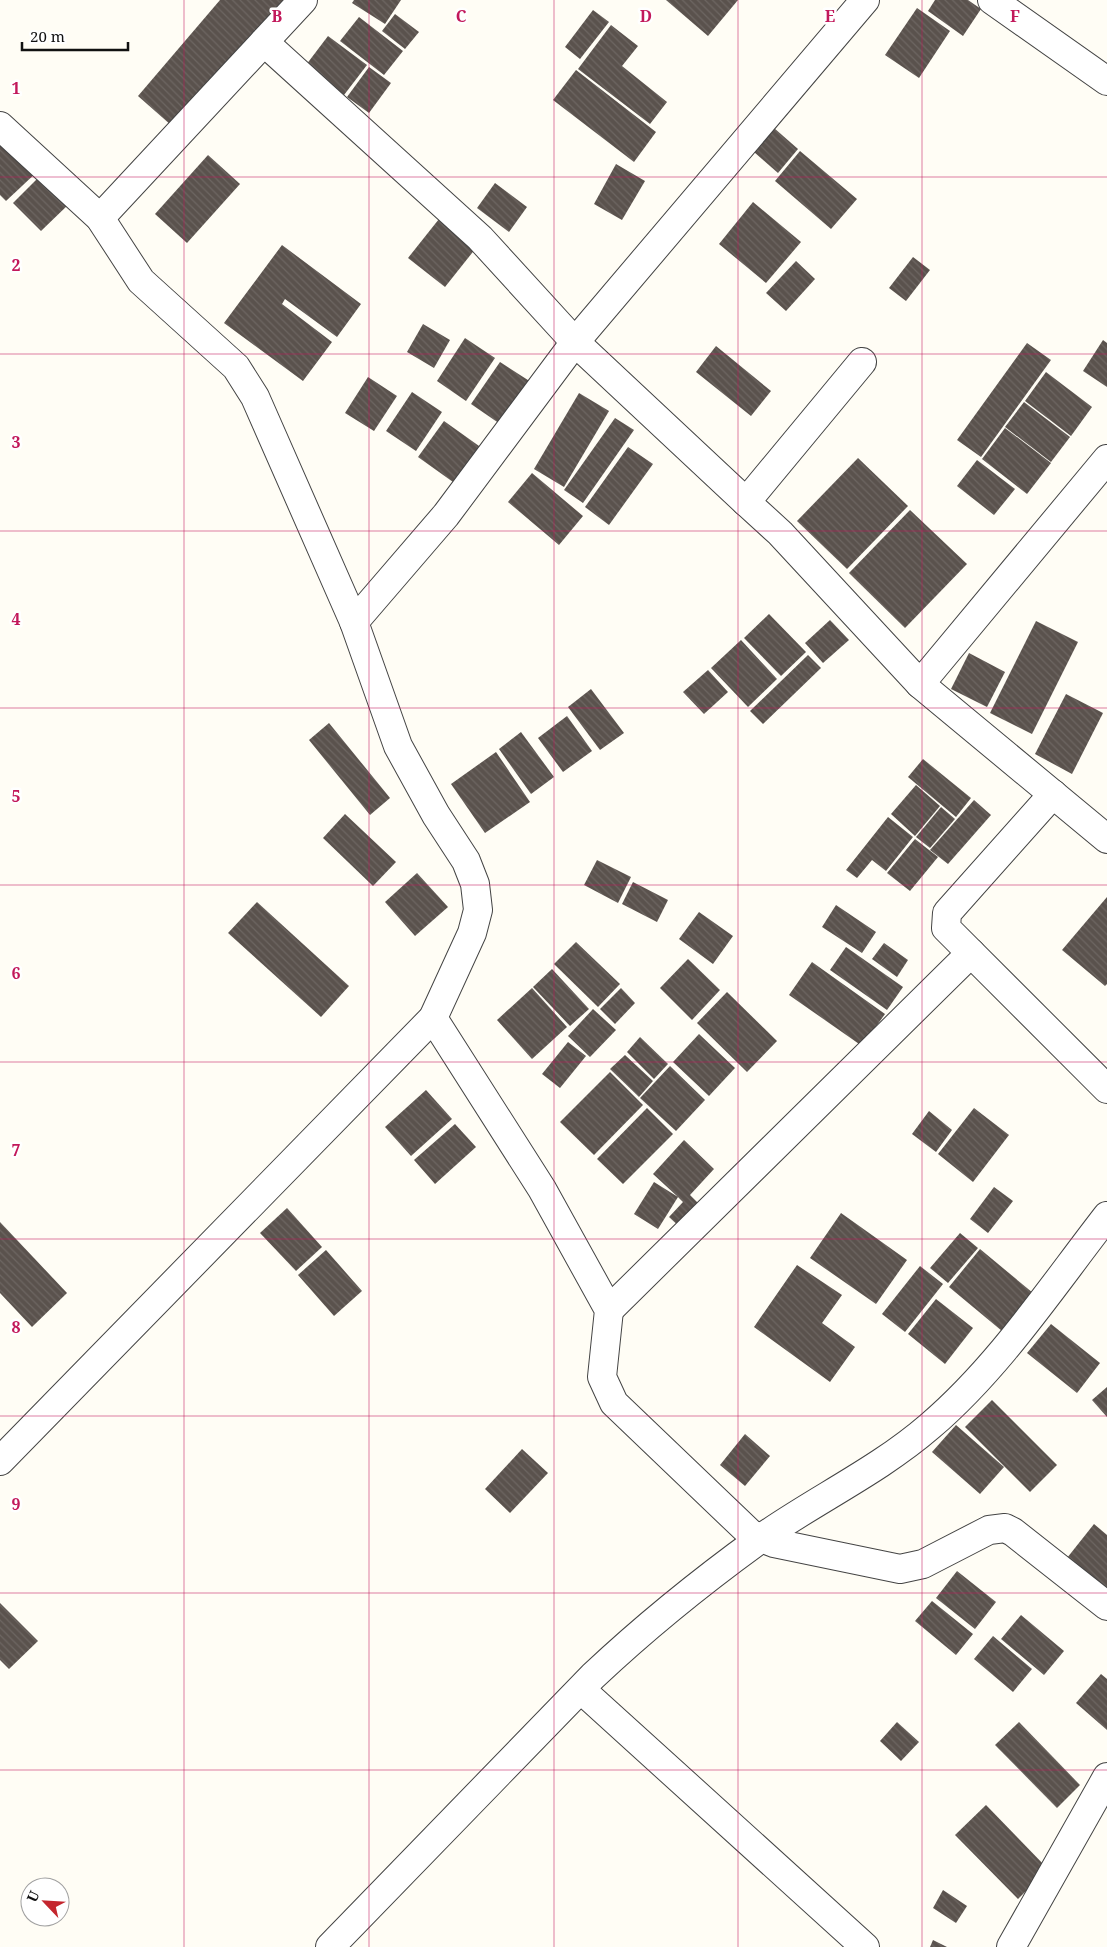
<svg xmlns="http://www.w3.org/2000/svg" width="1107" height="1947" viewBox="0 0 1107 1947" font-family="'Noto Serif',serif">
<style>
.building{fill:url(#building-back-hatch)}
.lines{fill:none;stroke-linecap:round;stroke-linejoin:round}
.street-casing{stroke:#444;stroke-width:30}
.street{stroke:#fff;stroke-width:28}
.grid{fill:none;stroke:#c2185b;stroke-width:1;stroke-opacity:0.55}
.grid-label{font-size:16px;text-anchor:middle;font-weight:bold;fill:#c2185b;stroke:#fff;stroke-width:5;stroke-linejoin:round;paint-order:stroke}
</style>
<defs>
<pattern id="building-back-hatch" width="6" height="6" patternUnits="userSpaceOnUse" patternTransform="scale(1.25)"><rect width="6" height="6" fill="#5a524d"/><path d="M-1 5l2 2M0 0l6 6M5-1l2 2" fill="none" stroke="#6d6662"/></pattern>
</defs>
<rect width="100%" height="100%" fill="#fffdf5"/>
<g class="building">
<path d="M220,0H293L180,133L138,96Z"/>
<path d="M354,0H401L385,24L352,3Z"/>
<path d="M666,0H738L708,36Z"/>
<path d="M935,0H968L981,9L963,36L928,11Z"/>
<path d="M917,8L950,31L919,78L885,55Z"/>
<path d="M593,10L609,22L580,59L565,47Z"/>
<path d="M395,14L419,32L405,49L382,31Z"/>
<path d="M359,17L403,51L384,75L340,41Z"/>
<path d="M611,25L638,46L622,66L667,102L650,124L578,69Z"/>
<path d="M328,36L367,65L344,95L306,65Z"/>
<path d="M369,67L391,83L369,113L347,97Z"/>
<path d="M576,70L656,132L634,162L553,100Z"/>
<path d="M774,128L798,149L778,173L754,152Z"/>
<path d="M0,144L38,171L6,201L0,195Z"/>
<path d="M800,151L857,199L831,229L775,181Z"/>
<path d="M208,155L240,184L187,243L155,214Z"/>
<path d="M616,164L645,181L622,220L594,204Z"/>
<path d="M42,174L70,203L41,231L13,203Z"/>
<path d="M495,183L527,207L509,232L477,208Z"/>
<path d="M753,202L801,242L766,283L719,244Z"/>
<path d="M439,219L476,248L445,287L408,258Z"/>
<path d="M282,245L361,304L337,337L285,299L282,304L332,342L303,381L224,323Z"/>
<path d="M913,257L930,270L906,301L889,288Z"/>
<path d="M796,261L815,279L786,311L766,293Z"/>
<path d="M423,324L450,340L434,368L407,352Z"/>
<path d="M465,338L495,358L466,401L437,381Z"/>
<path d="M1103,340L1107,343V387L1083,371Z"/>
<path d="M1027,343L1051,360L981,457L957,440Z"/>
<path d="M716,346L771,391L751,416L696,372Z"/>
<path d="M500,362L531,382L503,426L471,404Z"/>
<path d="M1046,372L1092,407L1071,436L1025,401Z"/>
<path d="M368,377L397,396L374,431L345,413Z"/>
<path d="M412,392L442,412L416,451L386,431Z"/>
<path d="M579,393L609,411L564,487L534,469Z"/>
<path d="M1024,402L1070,437L1051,462L1005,427Z"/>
<path d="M615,418L634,430L583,503L564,490Z"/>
<path d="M444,421L486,451L460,487L418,457Z"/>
<path d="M1005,428L1051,463L1027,494L982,459Z"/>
<path d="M628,447L653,464L609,525L585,507Z"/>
<path d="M858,458L908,506L847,569L797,521Z"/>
<path d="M977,460L1015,489L994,515L957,486Z"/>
<path d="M532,473L583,516L559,545L508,502Z"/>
<path d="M910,510L967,564L905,628L849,573Z"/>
<path d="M769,614L806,652L781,676L744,638Z"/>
<path d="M830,620L849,640L823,663L805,643Z"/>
<path d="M1036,621L1078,642L1032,734L990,713Z"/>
<path d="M741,640L777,679L748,707L711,668Z"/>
<path d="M969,653L1005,672L987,707L951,689Z"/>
<path d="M808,655L821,668L763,724L750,711Z"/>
<path d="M708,670L728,692L704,714L683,692Z"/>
<path d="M591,689L624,733L600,750L568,707Z"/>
<path d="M1066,694L1103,713L1072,774L1035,754Z"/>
<path d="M567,716L592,751L563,772L538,738Z"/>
<path d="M329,723L390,798L370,815L309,740Z"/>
<path d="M521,732L554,777L531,794L499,749Z"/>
<path d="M496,752L530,802L485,833L451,784Z"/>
<path d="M923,759L971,798L956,817L908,777Z"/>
<path d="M916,785L940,806L915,836L891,814Z"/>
<path d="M974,800L991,815L948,864L930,850Z"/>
<path d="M941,807L955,819L930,848L916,837Z"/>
<path d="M345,814L396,862L373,886L323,838Z"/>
<path d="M888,817L913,837L886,871L872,860L857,878L846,870Z"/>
<path d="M915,839L938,857L910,891L887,873Z"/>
<path d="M597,860L631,877L618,903L584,885Z"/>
<path d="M417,873L448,907L415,936L385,902Z"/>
<path d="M633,882L668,900L657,922L622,904Z"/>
<path d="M1107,897V984L1105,986L1062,950Z"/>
<path d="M257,902L349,986L321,1017L228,933Z"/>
<path d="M836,905L876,932L862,953L822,927Z"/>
<path d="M699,912L733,936L713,964L679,939Z"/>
<path d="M576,942L620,984L598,1007L554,964Z"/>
<path d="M884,943L908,960L897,977L872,959Z"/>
<path d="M846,947L903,987L887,1010L830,970Z"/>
<path d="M688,959L720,990L692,1020L660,988Z"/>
<path d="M812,962L885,1014L862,1046L789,995Z"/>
<path d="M552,969L589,1009L570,1026L533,987Z"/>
<path d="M532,988L567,1027L532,1059L497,1020Z"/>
<path d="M621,988L635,1003L615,1024L600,1009Z"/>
<path d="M727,992L777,1041L747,1072L697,1023Z"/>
<path d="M593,1009L616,1030L590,1057L568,1036Z"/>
<path d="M699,1034L735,1068L709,1096L673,1062Z"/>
<path d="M640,1037L668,1064L654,1079L627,1052Z"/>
<path d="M568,1042L586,1056L560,1088L542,1074Z"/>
<path d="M625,1055L653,1081L639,1097L610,1069Z"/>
<path d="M670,1066L705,1100L676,1131L640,1098Z"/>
<path d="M610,1072L643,1105L594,1155L560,1122Z"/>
<path d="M426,1090L452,1119L411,1156L385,1127Z"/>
<path d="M647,1108L673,1134L623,1184L597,1159Z"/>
<path d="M974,1108L1009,1135L973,1182L938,1154Z"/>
<path d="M929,1111L952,1130L936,1152L912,1134Z"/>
<path d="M455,1124L476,1147L435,1184L414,1160Z"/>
<path d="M684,1140L714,1169L690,1195L703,1208L683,1230L669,1217L683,1202L678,1197L658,1229L634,1214L654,1182L678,1197L653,1174Z"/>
<path d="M994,1187L1013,1201L988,1233L970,1219Z"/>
<path d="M287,1208L322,1247L296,1271L260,1233Z"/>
<path d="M841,1213L907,1260L876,1304L810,1258Z"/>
<path d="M0,1222L67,1293L32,1327L0,1293Z"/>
<path d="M960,1233L978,1248L948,1283L930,1268Z"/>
<path d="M980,1249L1033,1293L1002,1331L949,1287Z"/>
<path d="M326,1250L362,1291L334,1316L298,1275Z"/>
<path d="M797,1265L842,1295L822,1323L855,1347L830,1382L754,1327Z"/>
<path d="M920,1266L943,1284L905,1332L882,1314Z"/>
<path d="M936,1299L973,1328L945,1364L908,1334Z"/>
<path d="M1051,1324L1100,1363L1077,1393L1027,1353Z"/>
<path d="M1107,1387V1417L1092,1400Z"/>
<path d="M992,1400L1057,1465L1030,1492L965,1427Z"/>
<path d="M956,1425L1004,1467L980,1494L932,1452Z"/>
<path d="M745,1434L770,1456L745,1486L720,1465Z"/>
<path d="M522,1449L548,1473L510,1513L485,1489Z"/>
<path d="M1094,1524L1107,1535V1590L1067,1558Z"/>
<path d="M957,1571L996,1602L975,1629L936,1598Z"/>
<path d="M932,1601L973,1634L956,1655L915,1621Z"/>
<path d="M0,1603L38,1641L9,1669L0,1660Z"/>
<path d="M1021,1615L1064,1651L1044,1675L1001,1639Z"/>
<path d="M993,1636L1032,1669L1013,1692L974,1659Z"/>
<path d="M1101,1674L1107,1679V1730L1076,1703Z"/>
<path d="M897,1722L919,1742L901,1761L880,1741Z"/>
<path d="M1019,1722L1080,1785L1057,1808L995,1745Z"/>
<path d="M986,1805L1048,1869L1018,1899L955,1835Z"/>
<path d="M943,1890L967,1906L956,1923L933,1908Z"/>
<path d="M933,1940L947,1947H930Z"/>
</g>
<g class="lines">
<defs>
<g id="street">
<path d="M992,0L1107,81"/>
<path d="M264,42L480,238L575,342L746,502"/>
<path d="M0,126L100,218L141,281L236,367L255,397L354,622L398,746L436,815L466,861L475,884L478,910L472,933L433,1018L0,1461"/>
<path d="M100,218L303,0"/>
<path d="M862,362L746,502L780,533L920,684L1107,459"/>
<path d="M354,622L446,515L575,342L865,0"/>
<path d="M920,684L1107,839"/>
<path d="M1053,794L947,913L946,928L1107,1089"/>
<path d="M433,1018L542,1189L609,1310L602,1377L614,1403L751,1534L774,1543L900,1569L923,1564L989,1530L1005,1528L1013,1532L1107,1606"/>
<path d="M609,1310L971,953"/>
<path d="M583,1688L586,1694L865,1947"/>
<path d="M330,1947L593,1676C645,1627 702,1581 760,1539C815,1500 878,1471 930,1426C999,1367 1051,1288 1107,1216"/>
<path d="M1011,1947L1107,1777"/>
</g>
</defs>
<use href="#street" class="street-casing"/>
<use href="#street" class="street"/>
</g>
<path class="grid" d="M184,0V1947M369,0V1947M554,0V1947M738,0V1947M922,0V1947M0,177H1107M0,354H1107M0,531H1107M0,708H1107M0,885H1107M0,1062H1107M0,1239H1107M0,1416H1107M0,1593H1107M0,1770H1107"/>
<g class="grid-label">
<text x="277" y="22">B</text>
<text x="461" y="22">C</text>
<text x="646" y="22">D</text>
<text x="830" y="22">E</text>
<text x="1015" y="22">F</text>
<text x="16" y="94">1</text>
<text x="16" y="271">2</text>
<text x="16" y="448">3</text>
<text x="16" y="625">4</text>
<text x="16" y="802">5</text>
<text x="16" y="979">6</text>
<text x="16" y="1156">7</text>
<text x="16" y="1333">8</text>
<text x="16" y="1510">9</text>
</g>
<g transform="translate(45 1902) rotate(295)"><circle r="24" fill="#ffffff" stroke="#a0a0a0"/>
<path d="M0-4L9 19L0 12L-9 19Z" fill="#c4262e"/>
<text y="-8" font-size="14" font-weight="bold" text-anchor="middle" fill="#111111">U</text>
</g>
<path d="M22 42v8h106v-8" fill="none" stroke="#111111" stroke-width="2.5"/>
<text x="30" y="42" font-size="15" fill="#111111" stroke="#ffffff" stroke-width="4" paint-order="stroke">20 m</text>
</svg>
